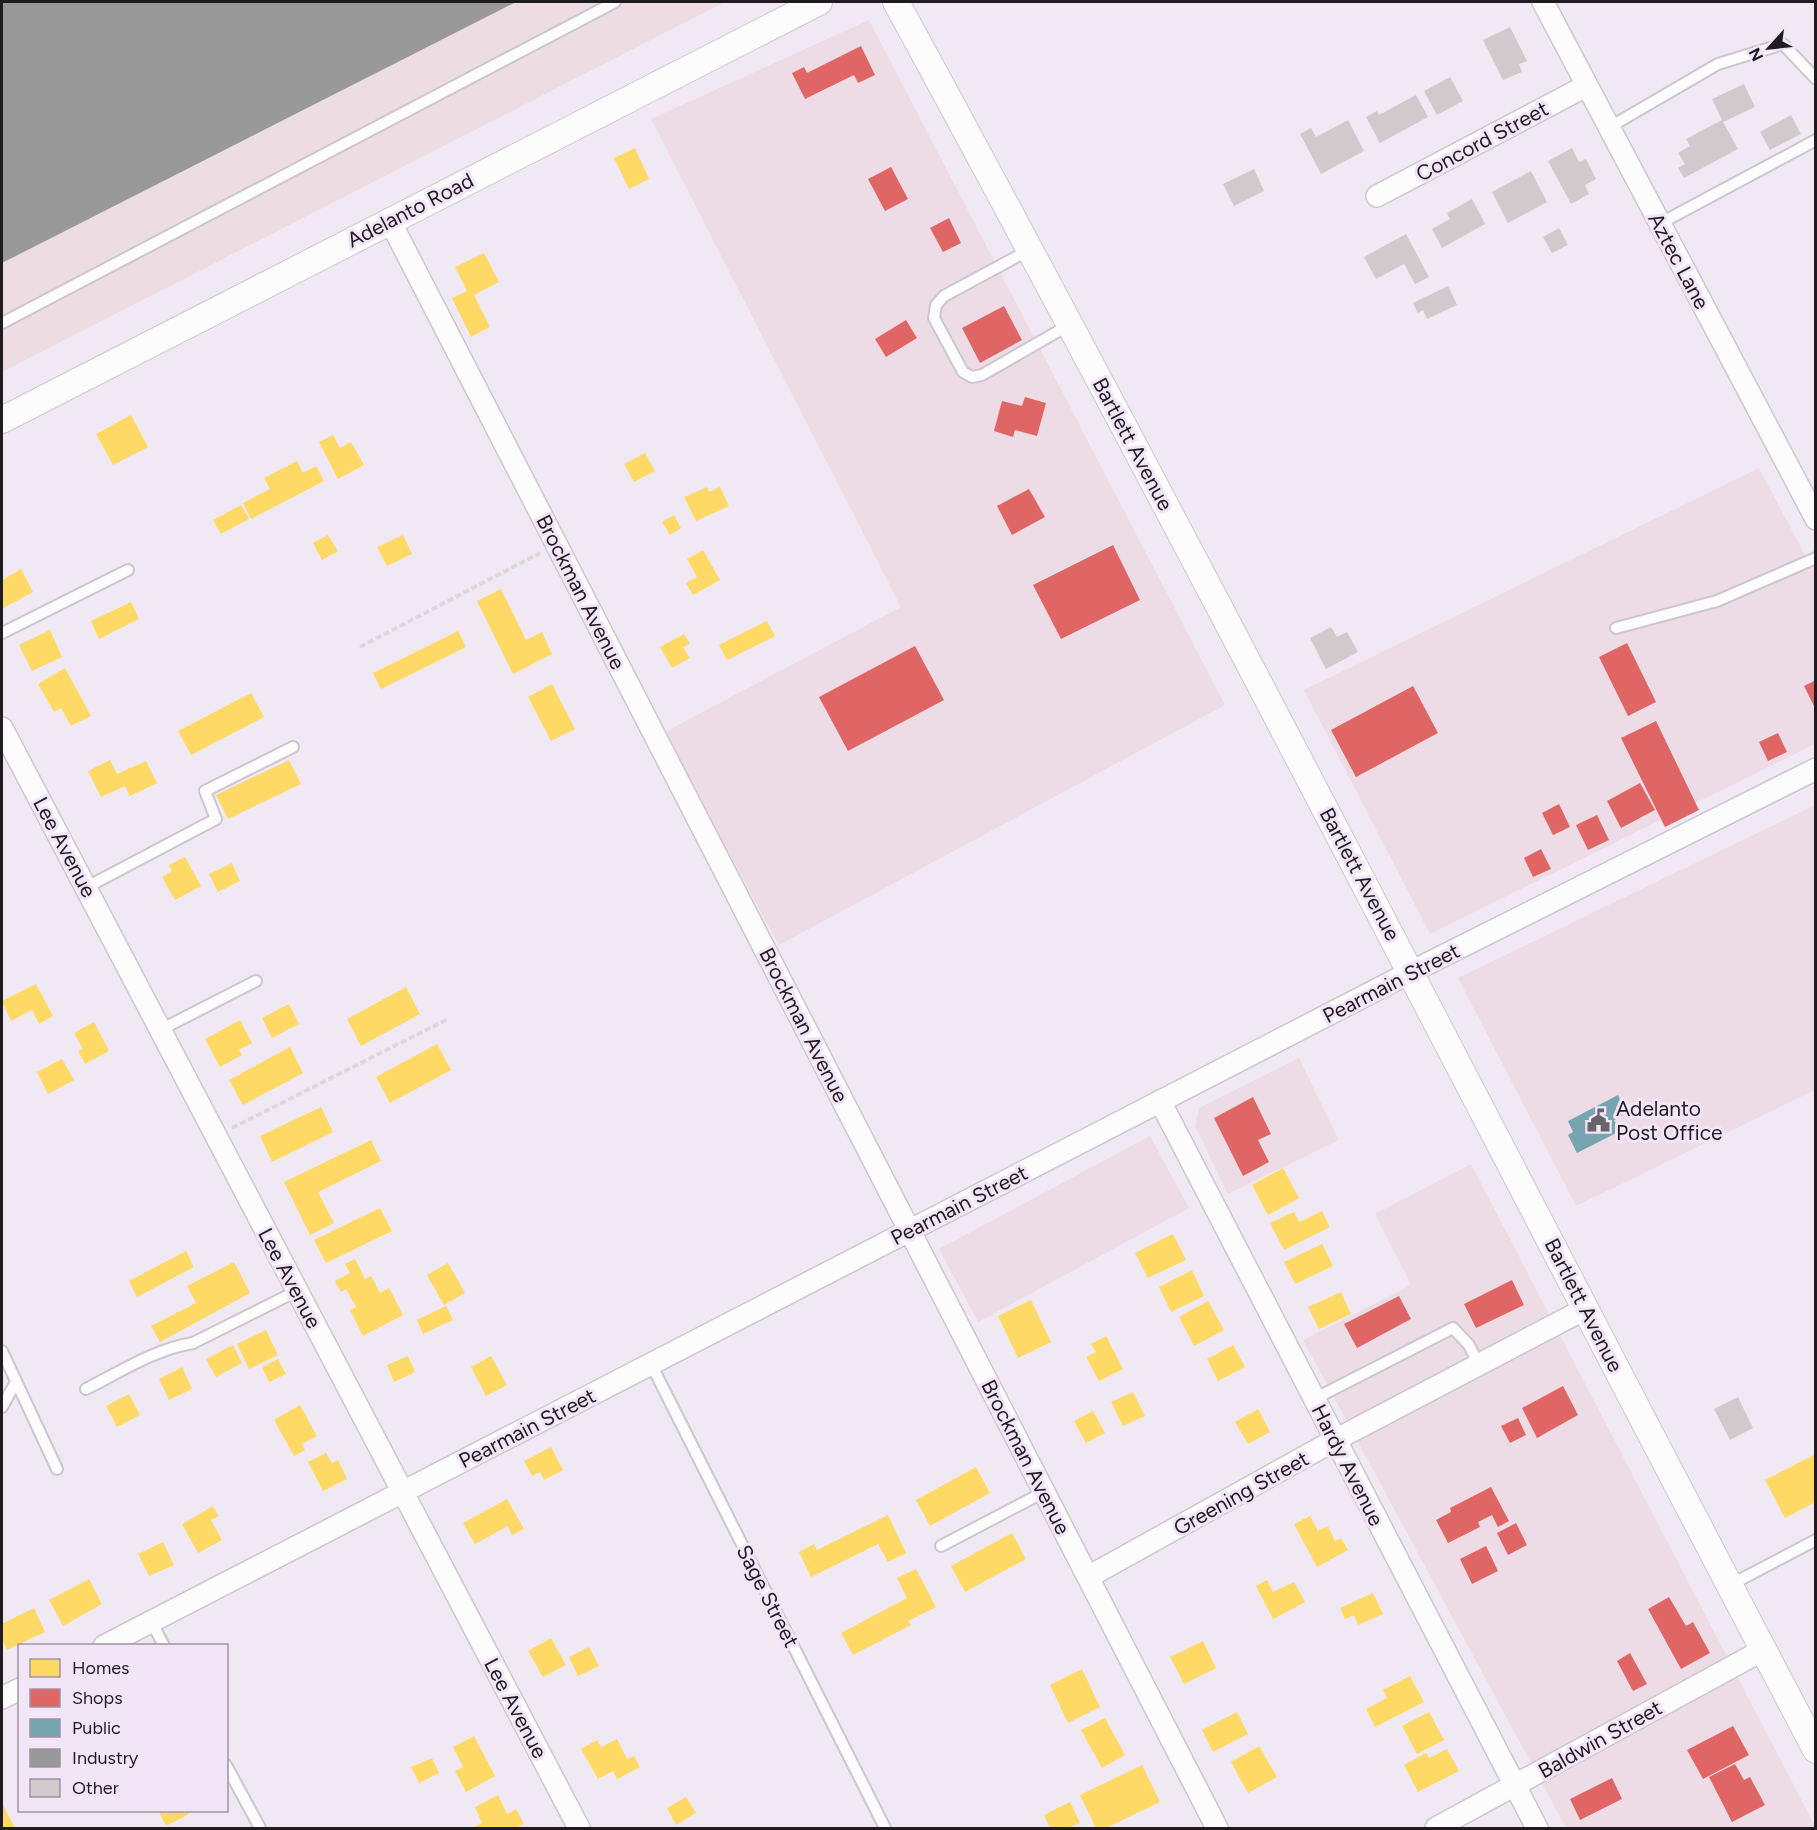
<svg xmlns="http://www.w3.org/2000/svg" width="1817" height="1830" viewBox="0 0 1817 1830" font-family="Figtree,sans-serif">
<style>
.commercial{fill:#eddce6}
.industrial{fill:#eedce3}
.homes{fill:#ffd966}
.shops{fill:#e06666}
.public{fill:#76a5af}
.industry{fill:#999}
.building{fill:#d1cacc}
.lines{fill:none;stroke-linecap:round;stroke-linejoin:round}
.service-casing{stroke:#ccc7cf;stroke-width:14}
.minor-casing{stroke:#ccc7cf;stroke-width:24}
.tertiary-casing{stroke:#ccc7cf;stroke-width:28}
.path{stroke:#dbd9db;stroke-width:4;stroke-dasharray:6 3;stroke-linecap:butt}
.service{stroke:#fdfcfd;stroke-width:10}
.minor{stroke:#fdfcfd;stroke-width:21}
.tertiary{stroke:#fdfcfd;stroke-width:26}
.labels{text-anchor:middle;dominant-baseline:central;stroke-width:6;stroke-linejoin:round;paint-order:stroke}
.street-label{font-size:21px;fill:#1f1b21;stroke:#f1e5f7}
.poi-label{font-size:21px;fill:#1f1b21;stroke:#f1e5f7;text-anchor:start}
</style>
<rect width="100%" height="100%" fill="#f0e9f3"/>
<g class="commercial">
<path d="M869,20L1225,705L779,945L663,733L901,607L651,119Z"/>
<path d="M1759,468L1815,574V744L1430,934L1304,690Z"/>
<path d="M1815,805V1090L1576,1206L1458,978Z"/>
<path d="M1299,1058L1339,1140L1228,1194L1195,1126L1199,1108Z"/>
<path d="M1150,1136L1189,1208L978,1322L939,1249Z"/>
<path d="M1471,1164L1815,1826V1828H1566L1303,1340L1411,1285L1375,1214Z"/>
</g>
<path class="industrial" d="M2,2H725L2,372Z"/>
<g class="homes">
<path d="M635,148L649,179L629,189L614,158Z"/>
<path d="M484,253L499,282L474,295L490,327L471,337L452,298L467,291L455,267Z"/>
<path d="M131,415L148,447L113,465L96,434Z"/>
<path d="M333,435L340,448L351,442L364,465L338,479L319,442Z"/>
<path d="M645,453L655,471L634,482L624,464Z"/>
<path d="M297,461L303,473L316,466L324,481L251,519L243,503L270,489L264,478Z"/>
<path d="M707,487L709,492L720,487L729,506L696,521L684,497Z"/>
<path d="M241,505L249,519L221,534L213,520Z"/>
<path d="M674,515L681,528L670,535L662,522Z"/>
<path d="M328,535L338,551L322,560L313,543Z"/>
<path d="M403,535L412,554L387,566L377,547Z"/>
<path d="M703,550L720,580L693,595L686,583L697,577L687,559Z"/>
<path d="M21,569L33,592L2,609V580Z"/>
<path d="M501,589L526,640L542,632L552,654L513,674L477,601Z"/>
<path d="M131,602L139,619L99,639L91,621Z"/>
<path d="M767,621L775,636L727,660L719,645Z"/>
<path d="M50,630L62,657L32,671L19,645Z"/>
<path d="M458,631L466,647L381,689L373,673Z"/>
<path d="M684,634L690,644L683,647L690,658L672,668L660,647Z"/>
<path d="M65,668L91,716L71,726L61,708L54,712L38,684Z"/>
<path d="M552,684L575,729L551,741L528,697Z"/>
<path d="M251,693L264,717L191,755L178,731Z"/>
<path d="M110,760L117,774L146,761L157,783L130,796L125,786L101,797L88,771Z"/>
<path d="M289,760L301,784L228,819L216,795Z"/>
<path d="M185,857L201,886L175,900L162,877L172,871L169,865Z"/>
<path d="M232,863L240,881L218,892L209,874Z"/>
<path d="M36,984L53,1016L39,1024L32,1010L11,1021L2,1001Z"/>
<path d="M406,987L420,1014L361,1046L347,1019Z"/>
<path d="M289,1004L299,1024L272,1038L262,1018Z"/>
<path d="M240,1020L252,1043L239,1050L242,1055L220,1067L205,1039Z"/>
<path d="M94,1022L109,1051L85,1064L78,1051L83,1049L74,1033Z"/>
<path d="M437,1044L451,1070L390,1103L376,1077Z"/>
<path d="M290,1047L303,1073L243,1105L229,1080Z"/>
<path d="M62,1059L74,1080L48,1094L37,1072Z"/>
<path d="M321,1107L333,1132L272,1162L260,1136Z"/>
<path d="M371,1140L381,1161L318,1192L334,1223L310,1235L284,1182Z"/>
<path d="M1283,1168L1299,1198L1268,1215L1252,1185Z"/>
<path d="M380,1208L392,1231L326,1263L314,1240Z"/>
<path d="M1322,1211L1330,1227L1284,1250L1270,1223L1294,1212L1299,1222Z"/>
<path d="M1173,1234L1186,1260L1148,1278L1135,1253Z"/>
<path d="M1322,1244L1333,1266L1295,1284L1284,1262Z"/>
<path d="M186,1251L194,1267L137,1297L129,1281Z"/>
<path d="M355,1259L365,1279L371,1276L380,1293L389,1288L403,1315L363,1336L350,1310L356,1307L346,1289L341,1292L335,1281L350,1273L345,1264Z"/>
<path d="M234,1262L250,1293L160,1342L151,1326L196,1303L187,1286Z"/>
<path d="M448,1263L465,1293L444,1305L427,1275Z"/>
<path d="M1192,1270L1204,1296L1171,1312L1159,1287Z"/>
<path d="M1341,1292L1351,1314L1319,1329L1308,1307Z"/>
<path d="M1031,1300L1051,1342L1018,1358L998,1316Z"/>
<path d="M1208,1301L1224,1330L1194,1346L1179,1317Z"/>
<path d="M446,1306L453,1320L423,1334L417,1320Z"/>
<path d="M266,1330L278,1355L249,1369L237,1344Z"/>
<path d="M1106,1336L1123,1369L1099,1381L1086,1357L1096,1352L1091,1344Z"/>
<path d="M233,1345L242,1363L216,1377L206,1359Z"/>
<path d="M1233,1345L1245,1367L1218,1381L1207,1359Z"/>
<path d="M408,1356L415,1372L394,1382L387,1365Z"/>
<path d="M491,1356L507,1385L486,1396L471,1367Z"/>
<path d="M278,1359L286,1374L269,1382L262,1367Z"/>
<path d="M182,1367L192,1389L169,1400L159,1379Z"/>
<path d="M1133,1392L1145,1416L1123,1426L1111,1402Z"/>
<path d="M129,1394L140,1415L117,1427L106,1406Z"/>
<path d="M300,1405L317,1436L302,1444L305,1450L294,1456L274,1420Z"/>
<path d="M1258,1409L1270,1432L1248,1444L1235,1422Z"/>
<path d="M1093,1411L1105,1433L1086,1443L1074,1421Z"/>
<path d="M551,1447L563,1470L544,1480L540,1472L532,1476L524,1461Z"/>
<path d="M326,1453L332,1463L338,1460L347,1479L323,1491L308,1462Z"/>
<path d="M1816,1454V1502L1785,1518L1765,1480Z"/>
<path d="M976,1467L990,1493L930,1526L916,1500Z"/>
<path d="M507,1499L524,1529L512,1535L508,1526L475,1544L463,1523Z"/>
<path d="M213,1506L219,1516L211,1520L222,1540L198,1553L182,1524Z"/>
<path d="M888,1515L906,1553L888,1562L878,1544L811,1577L799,1552L814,1544L817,1550Z"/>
<path d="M1310,1516L1318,1531L1328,1526L1335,1541L1341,1538L1348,1550L1317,1567L1294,1524Z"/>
<path d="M1012,1533L1026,1559L965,1592L951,1566Z"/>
<path d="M163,1542L174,1565L149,1576L138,1554Z"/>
<path d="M916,1569L936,1607L908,1621L911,1625L853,1655L841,1633L907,1598L897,1578Z"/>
<path d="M89,1579L102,1604L63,1626L49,1600Z"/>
<path d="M1267,1580L1273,1592L1294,1582L1305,1602L1273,1619L1256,1586Z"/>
<path d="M1373,1593L1383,1614L1358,1625L1354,1615L1345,1619L1340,1608Z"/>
<path d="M34,1608L45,1632L7,1650L2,1639V1624Z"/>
<path d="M551,1638L566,1665L543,1677L528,1651Z"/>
<path d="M1203,1641L1216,1668L1184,1684L1170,1657Z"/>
<path d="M589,1647L599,1666L578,1676L569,1657Z"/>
<path d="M1082,1669L1100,1707L1068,1723L1050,1685Z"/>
<path d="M1410,1676L1424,1702L1375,1727L1366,1709L1387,1698L1383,1690Z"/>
<path d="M1237,1712L1248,1734L1213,1752L1202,1730Z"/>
<path d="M1429,1712L1444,1740L1417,1754L1402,1726Z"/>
<path d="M1105,1718L1125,1755L1102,1768L1081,1730Z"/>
<path d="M474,1736L495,1776L466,1792L455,1771L463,1767L453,1747Z"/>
<path d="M617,1739L627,1759L634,1756L640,1767L617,1779L613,1771L598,1779L581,1749L597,1740L601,1747Z"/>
<path d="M1259,1746L1277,1777L1248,1793L1231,1762Z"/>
<path d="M1447,1749L1459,1771L1418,1792L1404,1765L1426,1753L1429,1758Z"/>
<path d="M432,1758L439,1773L419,1783L411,1767Z"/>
<path d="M1142,1765L1160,1802L1106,1828H1096L1080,1795Z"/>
<path d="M498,1795L507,1814L516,1809L524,1824L516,1828H471L482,1823L475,1807Z"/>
<path d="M686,1797L696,1813L676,1825L667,1808Z"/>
<path d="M1070,1802L1080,1823L1068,1828H1050L1044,1815Z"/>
<path d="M2,1803L15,1828H2Z"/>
<path d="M158,1810H187L189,1814L166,1826Z"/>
</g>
<g class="shops">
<path d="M861,46L875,75L858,83L854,75L805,99L792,73L804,67L807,73Z"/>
<path d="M891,167L908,199L885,211L868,179Z"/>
<path d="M949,218L961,243L943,252L930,228Z"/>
<path d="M1004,306L1022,340L980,363L962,328Z"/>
<path d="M906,320L917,338L886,357L875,339Z"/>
<path d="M1025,397L1046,403L1037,436L1015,430L1013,437L994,431L1002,401L1022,406Z"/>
<path d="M1029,489L1045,517L1012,535L997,506Z"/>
<path d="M1113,545L1140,600L1061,639L1033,585Z"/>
<path d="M1627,643L1656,702L1628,716L1599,657Z"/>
<path d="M915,646L944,700L848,751L819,697Z"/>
<path d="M1816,680V710L1804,686Z"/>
<path d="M1413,686L1438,733L1356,777L1331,730Z"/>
<path d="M1656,721L1699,810L1665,827L1621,738Z"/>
<path d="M1778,733L1787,752L1768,761L1759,742Z"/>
<path d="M1640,783L1655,810L1621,828L1607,801Z"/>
<path d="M1559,804L1570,827L1553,835L1542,813Z"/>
<path d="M1597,815L1609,840L1588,850L1576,825Z"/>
<path d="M1541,849L1551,869L1533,877L1524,858Z"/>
<path d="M1253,1097L1271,1134L1258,1140L1269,1162L1243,1176L1214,1118Z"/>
<path d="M1512,1280L1524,1305L1476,1328L1464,1304Z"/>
<path d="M1399,1296L1411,1319L1357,1348L1344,1324Z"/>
<path d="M1563,1386L1578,1415L1537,1438L1522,1408Z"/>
<path d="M1518,1418L1526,1435L1510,1443L1501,1426Z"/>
<path d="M1491,1487L1509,1521L1498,1527L1492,1515L1478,1522L1480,1527L1448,1543L1436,1520L1451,1512L1450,1508Z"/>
<path d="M1516,1523L1527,1545L1508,1555L1497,1533Z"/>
<path d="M1486,1546L1498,1571L1472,1584L1460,1559Z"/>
<path d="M1669,1597L1686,1626L1693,1622L1710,1653L1681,1669L1648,1609Z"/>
<path d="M1630,1653L1647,1684L1633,1691L1617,1661Z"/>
<path d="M1733,1726L1749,1755L1703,1779L1687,1750Z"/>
<path d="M1735,1764L1744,1780L1750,1777L1765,1805L1732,1822L1709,1777Z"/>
<path d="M1612,1778L1622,1799L1580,1820L1570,1799Z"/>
</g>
<path class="public" d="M1618,1095L1627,1113L1614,1120L1620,1131L1577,1153L1568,1135L1573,1132L1568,1121Z"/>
<path class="industry" d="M2,2H516L2,263Z"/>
<g class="building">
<path d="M1510,27L1527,61L1519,64L1522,72L1503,80L1483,40Z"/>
<path d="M1450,77L1463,101L1437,115L1424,91Z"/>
<path d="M1744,84L1755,107L1723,122L1738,149L1684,178L1678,168L1685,164L1678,153L1690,146L1686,139L1722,120L1712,99Z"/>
<path d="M1416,95L1428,117L1380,143L1366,117L1377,111L1379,115Z"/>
<path d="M1791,115L1801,134L1770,150L1760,132Z"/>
<path d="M1348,120L1364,151L1321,174L1300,134L1311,128L1316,137Z"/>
<path d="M1572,148L1579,162L1586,159L1596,179L1585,185L1589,194L1571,204L1548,161Z"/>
<path d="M1254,169L1264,191L1234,206L1223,184Z"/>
<path d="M1531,171L1547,202L1508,223L1492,192Z"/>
<path d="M1472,199L1485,224L1442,248L1432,229L1450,219L1447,213Z"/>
<path d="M1559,228L1568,245L1552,253L1543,237Z"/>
<path d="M1406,234L1429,277L1415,284L1404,264L1376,279L1364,257Z"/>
<path d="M1448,286L1457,305L1427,319L1423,310L1418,313L1413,303Z"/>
<path d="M1331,627L1337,637L1347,632L1358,652L1326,669L1310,638Z"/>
<path d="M1738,1397L1753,1428L1730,1440L1714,1409Z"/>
</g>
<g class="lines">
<defs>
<g id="service">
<path d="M1608,128L1718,64L1783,44L1816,79"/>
<path d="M1659,224L1816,140"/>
<path d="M1031,249L944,296L936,305L934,318L963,372L972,377L982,375L1069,325"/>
<path d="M2,323L615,2"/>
<path d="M1616,628L1717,601L1816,558"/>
<path d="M2,633L128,570"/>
<path d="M85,888L216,819L205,791L293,747"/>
<path d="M160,1030L256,981"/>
<path d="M2,1351L57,1469"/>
<path d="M651,1364L885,1828"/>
<path d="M86,1389C120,1372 155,1349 193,1343L297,1291"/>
<path d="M1314,1399L1453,1328L1469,1345L1479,1365"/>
<path d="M2,1407L16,1382"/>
<path d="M941,1546L1044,1492"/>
<path d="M1730,1585L1816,1540"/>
<path d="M151,1621L164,1646"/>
<path d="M226,1765L260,1828"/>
</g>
<g id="minor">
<path d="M1543,2L1816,519"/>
<path d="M1377,196L1586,86"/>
<path d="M390,221L1217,1828"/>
<path d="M2,728L579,1828"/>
<path d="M1160,1101L1537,1828"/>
<path d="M1088,1577L1335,1440L1585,1309"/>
<path d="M104,1646L1409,973L1816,769"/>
<path d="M2,1698L20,1689"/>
<path d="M1436,1828L1763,1650"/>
</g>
<g id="tertiary">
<path d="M896,2C1211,580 1509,1167 1816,1750"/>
<path d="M2,420L819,2"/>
</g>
</defs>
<use href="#service" class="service-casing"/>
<use href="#minor" class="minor-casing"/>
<use href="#tertiary" class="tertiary-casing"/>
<g class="path">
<path d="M360,647L540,553"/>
<path d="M232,1128L448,1019"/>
</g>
<use href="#service" class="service"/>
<use href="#minor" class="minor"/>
<use href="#tertiary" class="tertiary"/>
</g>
<defs>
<symbol id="civic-bare" viewBox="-9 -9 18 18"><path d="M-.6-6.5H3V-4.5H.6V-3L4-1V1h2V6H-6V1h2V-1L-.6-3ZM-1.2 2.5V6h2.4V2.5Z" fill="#68636a" stroke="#f1e5f7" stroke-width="2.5" paint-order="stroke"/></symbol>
</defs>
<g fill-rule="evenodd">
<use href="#civic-bare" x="1582" y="1104" width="33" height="33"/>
</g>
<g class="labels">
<g class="street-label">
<text transform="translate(1482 141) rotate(-28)">Concord Street</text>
<text transform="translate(410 210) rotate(-27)">Adelanto Road</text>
<text transform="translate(1679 261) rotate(62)">Aztec Lane</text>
<text transform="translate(1133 444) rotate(62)">Bartlett Avenue</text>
<text transform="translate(581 592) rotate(63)">Brockman Avenue</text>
<text transform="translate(65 847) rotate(62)">Lee Avenue</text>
<text transform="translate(1360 874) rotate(62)">Bartlett Avenue</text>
<text transform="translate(1391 983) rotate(-27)">Pearmain Street</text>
<text transform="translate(804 1025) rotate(63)">Brockman Avenue</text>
<text transform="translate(959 1205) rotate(-27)">Pearmain Street</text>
<text transform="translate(290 1278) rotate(62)">Lee Avenue</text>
<text transform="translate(1584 1305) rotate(63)">Bartlett Avenue</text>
<text transform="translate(527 1428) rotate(-27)">Pearmain Street</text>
<text transform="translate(1026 1457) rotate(63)">Brockman Avenue</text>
<text transform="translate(1348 1465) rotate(63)">Hardy Avenue</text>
<text transform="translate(1241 1493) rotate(-29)">Greening Street</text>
<text transform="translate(768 1596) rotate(63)">Sage Street</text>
<text transform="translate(516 1708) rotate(62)">Lee Avenue</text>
<text transform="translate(1600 1739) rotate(-29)">Baldwin Street</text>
</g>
<g class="poi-label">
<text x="1616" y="1108">Adelanto<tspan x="1616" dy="24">Post Office</tspan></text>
</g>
</g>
<rect width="1817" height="1830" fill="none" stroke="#1f1b21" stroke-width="6"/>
<rect x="18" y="1644" width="210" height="168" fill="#f1e5f7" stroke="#9d94a1" stroke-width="1.5"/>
<rect x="30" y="1659" width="30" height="18" fill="#ffd966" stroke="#9d94a1" stroke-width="1.5"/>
<text x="72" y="1674" font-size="18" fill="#1f1b21">Homes</text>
<rect x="30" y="1689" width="30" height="18" fill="#e06666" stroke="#9d94a1" stroke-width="1.5"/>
<text x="72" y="1704" font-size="18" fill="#1f1b21">Shops</text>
<rect x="30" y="1719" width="30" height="18" fill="#76a5af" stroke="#9d94a1" stroke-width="1.5"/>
<text x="72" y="1734" font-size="18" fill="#1f1b21">Public</text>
<rect x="30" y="1749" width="30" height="18" fill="#999999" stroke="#9d94a1" stroke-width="1.5"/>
<text x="72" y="1764" font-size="18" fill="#1f1b21">Industry</text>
<rect x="30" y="1779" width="30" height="18" fill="#d1cacc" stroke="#9d94a1" stroke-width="1.5"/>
<text x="72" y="1794" font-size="18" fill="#1f1b21">Other</text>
<g transform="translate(1769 48) rotate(243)" stroke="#f1e5f7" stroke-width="4.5" paint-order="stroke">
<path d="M0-4.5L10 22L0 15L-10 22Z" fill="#1f1b21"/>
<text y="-9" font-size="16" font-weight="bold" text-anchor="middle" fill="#1f1b21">N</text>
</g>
</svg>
